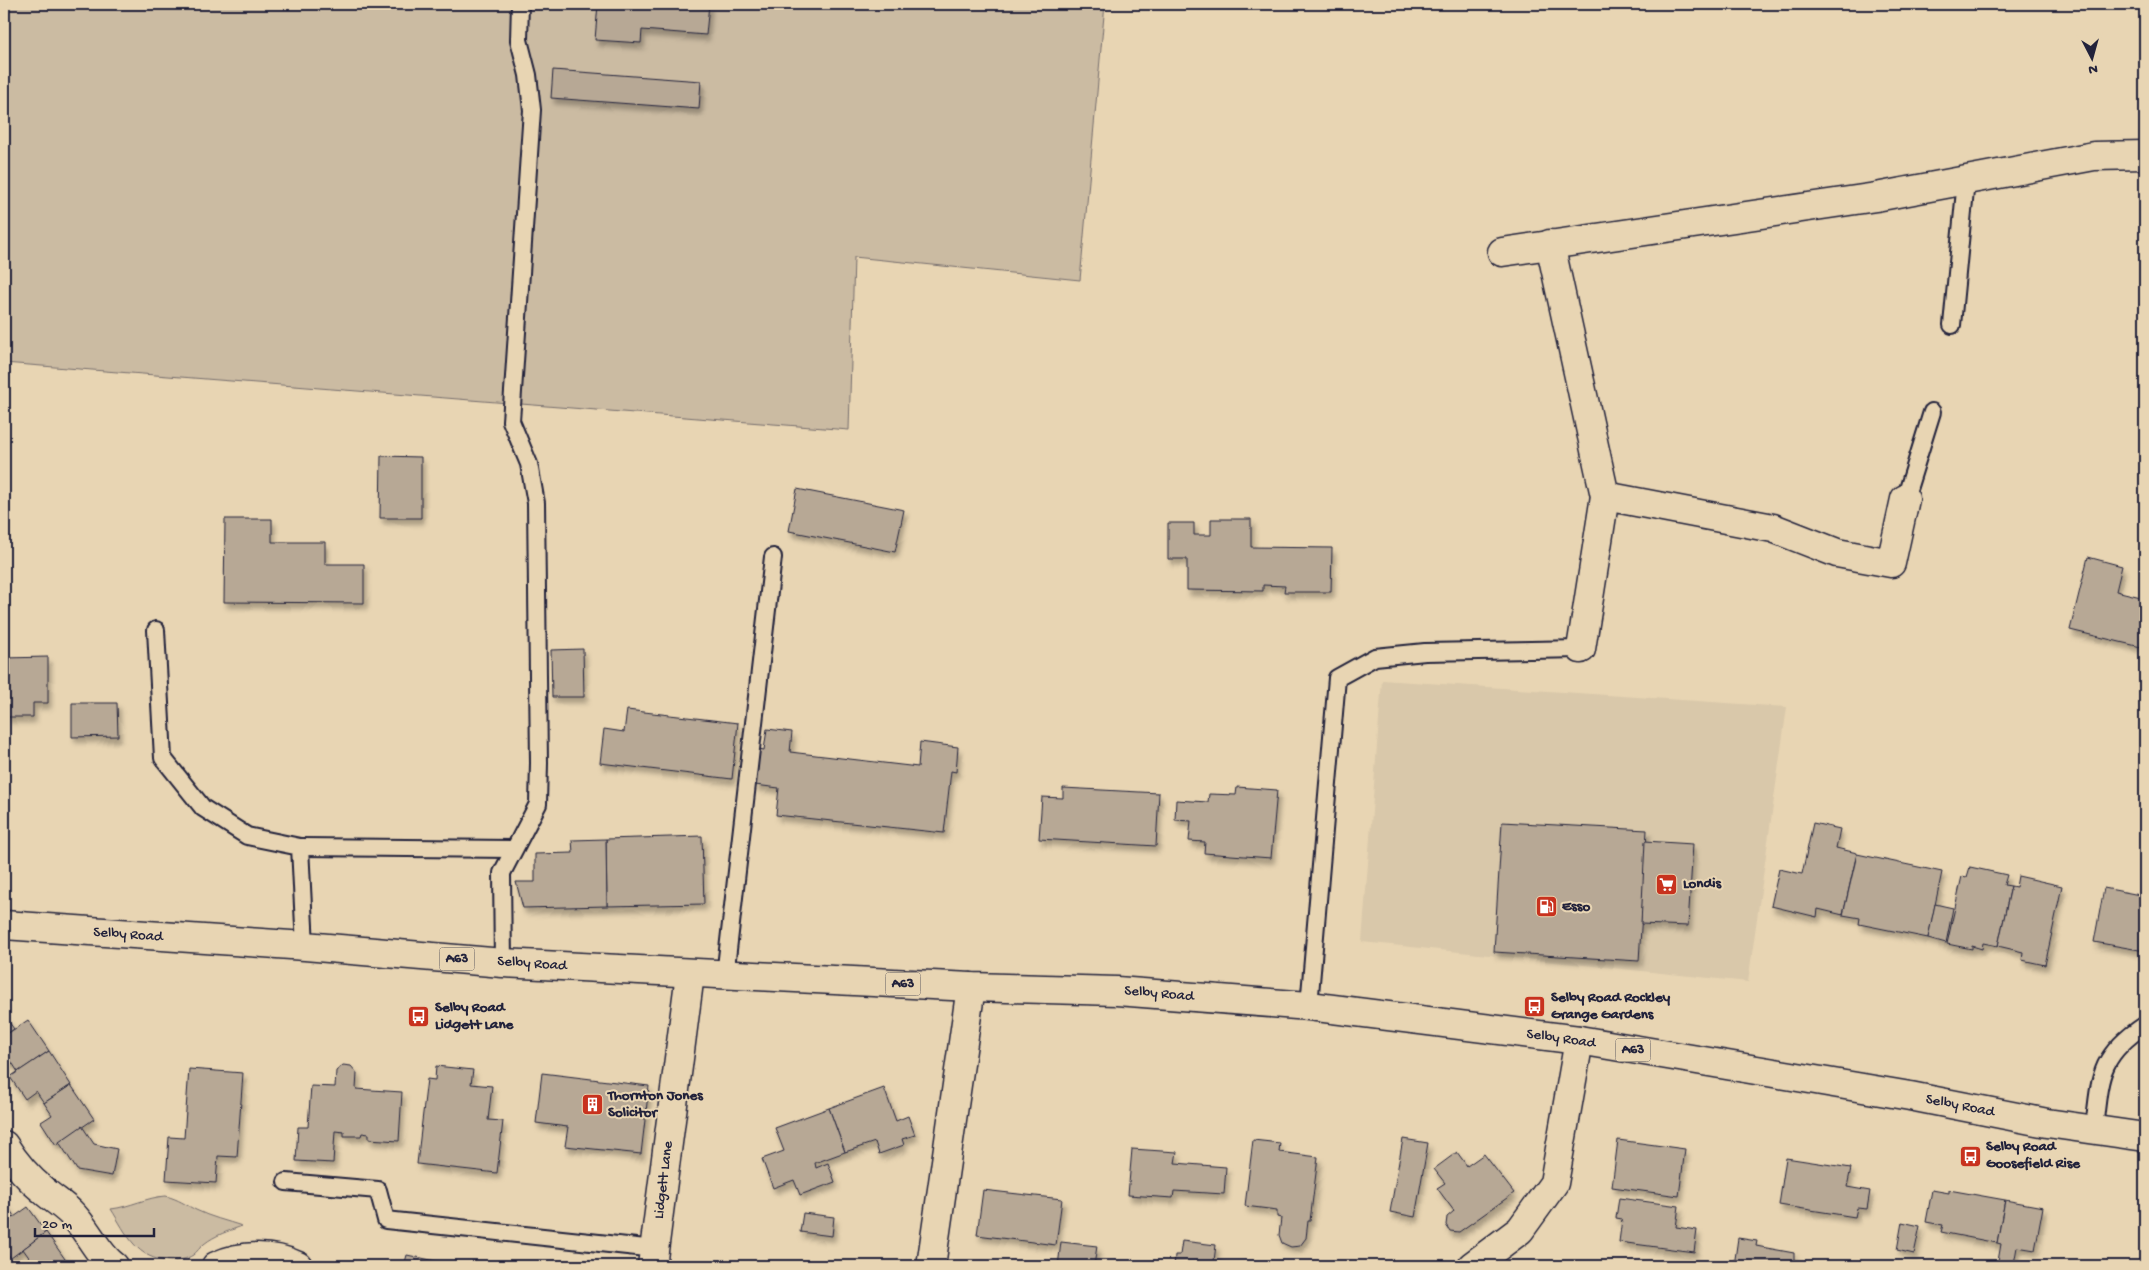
<svg xmlns="http://www.w3.org/2000/svg" width="2149" height="1270" viewBox="0 0 2149 1270" font-family="'Gochi Hand',sans-serif">
<style>
.built{fill:#d9c8aa}
.green{fill:#cbbba2;stroke:#766e6e}
.building{fill:#b7a895;stroke:#22223b;filter:url(#shadow)}
.lines{fill:none;stroke-linecap:round;stroke-linejoin:round}
.lane-casing{stroke:#22223b;stroke-width:20}
.street-casing{stroke:#22223b;stroke-width:31}
.secondary-casing{stroke:#22223b;stroke-width:31}
.highway-casing{stroke:#22223b;stroke-width:31}
.lane{stroke:#e8d5b3;stroke-width:16}
.street{stroke:#e8d5b3;stroke-width:28}
.secondary{stroke:#e8d5b3;stroke-width:28}
.highway{stroke:#e8d5b3;stroke-width:28}
.labels{text-anchor:middle;dominant-baseline:central;stroke-width:4;stroke-linejoin:round;paint-order:stroke}
.shield{fill:#e8d5b3;stroke:#5d585f;stroke-width:1}
.shield-label{font-size:14px;font-weight:bold;fill:#22223b}
.poi-label{font-size:15px;font-weight:bold;fill:#22223b;stroke:#e8d5b3;text-anchor:start}
.street-label{font-size:15px;fill:#22223b;stroke:#e8d5b3}
</style>
<defs>
<filter id="shadow"><feDropShadow dx="3" dy="5.5" stdDeviation="2.5" flood-color="#0004"/></filter>
</defs>
<rect width="100%" height="100%" fill="#e8d5b3"/>
<filter id="ink" filterUnits="userSpaceOnUse"><feTurbulence type="fractalNoise" baseFrequency=".02" numOctaves="2"/><feDisplacementMap in="SourceGraphic" scale="10" xChannelSelector="R" yChannelSelector="G"/><feConvolveMatrix kernelMatrix="1 2 1 2 8 2 1 2 1" color-interpolation-filters="sRGB"/></filter>
<g filter="url(#ink)">
<path class="built" d="M1382,680L1787,707L1748,982L1362,942Z"/>
<g class="green">
<path d="M4,4H1105L1080,280L854,257L849,430L4,363Z"/>
<path d="M166,1196C180,1200 184,1204 196,1210C210,1217 227,1221 242,1226C229,1231 215,1235 204,1244C200,1247 197,1252 193,1255C187,1259 178,1261 171,1261C136,1260 127,1234 111,1209C130,1207 147,1197 166,1196Z"/>
</g>
<g class="building">
<path d="M598,4H709L706,35L642,30L641,43L595,40Z"/>
<path d="M553,70L701,81L699,109L551,98Z"/>
<path d="M381,456L421,457V518H380Z"/>
<path d="M797,489L904,510L895,552L789,531Z"/>
<path d="M225,519H272V542H325V564H364V603L224,602Z"/>
<path d="M1211,519H1251V547L1332,548L1331,592H1284L1285,586L1263,585V591L1187,590V559H1168V523H1194V535H1211Z"/>
<path d="M2088,557L2122,566L2116,591L2145,598V648L2070,630Z"/>
<path d="M583,649L584,697H552L551,650Z"/>
<path d="M48,657V703H33V717H4V658Z"/>
<path d="M72,703H117L118,736L72,737Z"/>
<path d="M627,710L738,723L732,779L600,763L604,729L624,732Z"/>
<path d="M767,729L792,732L790,752L918,767L920,742L958,747L956,772L951,771L944,833L776,815L779,788L755,785L759,749L764,750Z"/>
<path d="M1237,787L1277,790L1271,858L1204,853L1205,842L1189,841L1191,821L1175,820L1176,800L1208,802L1209,794L1236,795Z"/>
<path d="M1063,788L1159,793L1156,846L1039,839L1042,797L1063,798Z"/>
<path d="M1502,822L1647,830L1639,961L1494,952Z"/>
<path d="M1813,823L1840,829L1836,848L1857,853L1843,915L1818,909L1817,917L1771,906L1779,869L1802,874Z"/>
<path d="M702,836L704,904L607,906L606,839Z"/>
<path d="M606,839L607,906L523,908L516,882H535V854L573,853L572,840Z"/>
<path d="M1645,841L1693,844L1688,926L1641,924Z"/>
<path d="M1857,854L1942,872L1928,938L1859,924L1860,918L1843,915Z"/>
<path d="M1970,867L2007,875L2004,885L2011,886L1998,946L1983,943L1982,949L1972,946V949L1947,944L1962,876L1967,877Z"/>
<path d="M2018,876L2062,886L2045,965L2022,960L2023,952L1998,946L2011,886L2016,887Z"/>
<path d="M2104,888L2145,896V951L2094,942Z"/>
<path d="M1935,904L1953,908L1946,943L1928,938Z"/>
<path d="M4,1015L14,1029L4,1036Z"/>
<path d="M28,1020L49,1051L18,1072L11,1061L4,1066V1036Z"/>
<path d="M49,1051L71,1085L44,1103L36,1091L25,1099L10,1077Z"/>
<path d="M343,1065L351,1066L357,1073L356,1089L402,1092L399,1141L369,1139V1134L362,1133L361,1136H344V1132L335,1131L333,1163L296,1161L298,1127H308L311,1086L335,1087L336,1071Z"/>
<path d="M436,1066L473,1070L471,1084L492,1086L488,1120L503,1121L497,1173L417,1164L427,1079L435,1080Z"/>
<path d="M189,1069L243,1073L237,1157L218,1156L216,1183L166,1180L169,1137L184,1138Z"/>
<path d="M542,1073L649,1086L641,1154L565,1146L568,1127L536,1123Z"/>
<path d="M71,1085L94,1119L56,1145L41,1122L52,1115L44,1103Z"/>
<path d="M884,1088L896,1121L908,1116L915,1135L902,1139L904,1145L879,1154L875,1142L845,1152L829,1108Z"/>
<path d="M829,1108L845,1152L815,1163L816,1168L828,1163L835,1182L800,1195L794,1180L773,1188L762,1159L784,1151L775,1128Z"/>
<path d="M82,1126L94,1144L117,1149L112,1176L77,1170L59,1142Z"/>
<path d="M1403,1139L1428,1143L1415,1217L1390,1212Z"/>
<path d="M1253,1140L1280,1143L1279,1152L1318,1157L1310,1221H1308L1306,1238L1300,1246L1291,1247L1282,1243L1279,1235L1281,1218L1277,1217V1210L1245,1206Z"/>
<path d="M1618,1140L1685,1149L1679,1196L1612,1187Z"/>
<path d="M1132,1149L1177,1152L1175,1163L1226,1167L1224,1194L1174,1191L1173,1198L1128,1195Z"/>
<path d="M1457,1152L1467,1166L1484,1154L1514,1193L1459,1232L1450,1231L1446,1225L1447,1217L1454,1211L1437,1188L1445,1183L1434,1169Z"/>
<path d="M1786,1158L1851,1168L1847,1187L1870,1191L1867,1209L1857,1208L1855,1217L1779,1205Z"/>
<path d="M983,1190L1062,1199L1056,1245L977,1235Z"/>
<path d="M1932,1190L1949,1193V1190L2005,1200L1997,1243L1941,1232L1943,1225L1926,1222Z"/>
<path d="M1619,1198L1679,1206L1676,1227L1697,1230L1694,1252L1619,1242L1622,1219L1616,1218Z"/>
<path d="M2005,1200L2043,1207L2035,1250L2017,1247L2014,1264L1998,1261L2001,1244L1997,1243Z"/>
<path d="M4,1201L14,1216L4,1224Z"/>
<path d="M28,1207L46,1232L11,1258L4,1248V1224Z"/>
<path d="M803,1213L834,1217L832,1236L800,1232Z"/>
<path d="M1902,1222L1920,1226L1914,1254L1897,1250Z"/>
<path d="M46,1232L65,1259L64,1266H35L23,1249Z"/>
<path d="M1738,1238L1757,1241L1756,1246L1794,1253V1266H1734Z"/>
<path d="M1182,1241L1216,1245L1214,1261L1234,1263L1233,1266H1174L1175,1255H1180Z"/>
<path d="M1061,1242L1097,1246L1094,1266H1058Z"/>
<path d="M407,1255L450,1264V1266H404Z"/>
</g>
<g class="lines">
<defs>
<g id="lane">
<path d="M1952,325L1966,180"/>
<path d="M1905,499L1932,412"/>
<path d="M156,630L163,758L203,808L247,836L300,847L305,946"/>
<path d="M300,847L513,849"/>
<path d="M503,963L502,873L538,804L539,763L536,503L529,464L511,421L532,110L528,75L519,40L520,4"/>
<path d="M725,976L773,557"/>
<path d="M1309,1006L1337,678L1375,657L1425,652L1581,649"/>
<path d="M2094,1129C2100,1078 2098,1056 2145,1025"/>
<path d="M286,1182L378,1190L386,1220L655,1249"/>
</g>
<g id="street">
<path d="M1550,244L1605,496L1581,649"/>
<path d="M1502,252L1876,197L2094,156L2145,155"/>
<path d="M1605,496L1773,528L1837,553L1891,563L1905,499"/>
<path d="M4,1145C15,1163 28,1178 44,1191C53,1199 63,1205 71,1213C87,1228 97,1254 114,1266"/>
<path d="M216,1266C242,1254 273,1254 298,1266"/>
<path d="M931,1266L971,987"/>
<path d="M1472,1266L1520,1230L1554,1183L1579,1040"/>
</g>
<path id="secondary" d="M652,1266L690,974"/>
<path id="highway" d="M4,925L305,946L503,963L971,987L1117,991L1309,1006L1579,1040L1910,1096L2047,1123L2145,1137"/>
</defs>
<use href="#lane" class="lane-casing"/>
<use href="#street" class="street-casing"/>
<use href="#secondary" class="secondary-casing"/>
<use href="#highway" class="highway-casing"/>
<use href="#lane" class="lane"/>
<use href="#street" class="street"/>
<use href="#secondary" class="secondary"/>
<use href="#highway" class="highway"/>
</g>
</g>
<defs>
<symbol id="supermarket-square" viewBox="-11 -11 22 22"><rect x="-9" y="-9" width="18" height="18" rx="4" fill="#c8321e" stroke="#e8d5b3"/><path d="M-6-5.5h2.5l.6 2H6L4.5 2H-2.5L-4.4-4H-6ZM-1.5 3.2a1.3 1.3 0 1 0 .1 0ZM3 3.2a1.3 1.3 0 1 0 .1 0Z" fill="#fff"/></symbol>
<symbol id="fuel-square" viewBox="-11 -11 22 22"><rect x="-9" y="-9" width="18" height="18" rx="4" fill="#c8321e" stroke="#e8d5b3"/><path d="M-5.5-6h7V0h2V4h1.3V-2.5L3-4.5l.8-.8L6-3V5H2.5V1h-1V6h-7ZM-4.2-4.7v3.2H.2V-4.7Z" fill="#fff"/></symbol>
<symbol id="bus-square" viewBox="-11 -11 22 22"><rect x="-9" y="-9" width="18" height="18" rx="4" fill="#c8321e" stroke="#e8d5b3"/><path d="M-5-6H5V4H4V6H2V4H-2V6H-4V4H-5ZM-3.5-4V0h7V-4ZM-3.5 1.2v1.5H-2V1.2ZM2 1.2v1.5H3.5V1.2Z" fill="#fff"/></symbol>
<symbol id="building-square" viewBox="-11 -11 22 22"><rect x="-9" y="-9" width="18" height="18" rx="4" fill="#c8321e" stroke="#e8d5b3"/><path d="M-4-6H4V6H1V3H-1V6H-4ZM-2.5-4.3h1.7v1.8h-1.7ZM.8-4.3h1.7v1.8H.8ZM-2.5-1h1.7V.8h-1.7ZM.8-1h1.7V.8H.8Z" fill="#fff"/></symbol>
</defs>
<g fill-rule="evenodd">
<use href="#supermarket-square" x="1654" y="872" width="25" height="25"/>
<use href="#fuel-square" x="1534" y="894" width="25" height="25"/>
<use href="#bus-square" x="1522" y="994" width="25" height="25"/>
<use href="#bus-square" x="406" y="1004" width="25" height="25"/>
<use href="#building-square" x="580" y="1092" width="25" height="25"/>
<use href="#bus-square" x="1958" y="1144" width="25" height="25"/>
</g>
<g class="labels">
<g class="shield">
<rect x="439.5" y="947.5" width="35" height="23" rx="4"/>
<rect x="885.5" y="972.5" width="35" height="23" rx="4"/>
<rect x="1615.5" y="1038.5" width="35" height="23" rx="4"/>
</g>
<g class="shield-label">
<text x="457" y="959">A63</text>
<text x="903" y="984">A63</text>
<text x="1633" y="1050">A63</text>
</g>
<g class="poi-label">
<text x="1683" y="884">Londis</text>
<text x="1562" y="907">Esso</text>
<text x="1551" y="998">Selby Road Rockley<tspan x="1551" dy="17">Grange Gardens</tspan></text>
<text x="435" y="1008">Selby Road<tspan x="435" dy="17">Lidgett Lane</tspan></text>
<text x="608" y="1096">Thornton Jones<tspan x="608" dy="17">Solicitor</tspan></text>
<text x="1986" y="1147">Selby Road<tspan x="1986" dy="17">Goosefield Rise</tspan></text>
</g>
<g class="street-label">
<text transform="translate(128 935) rotate(4)">Selby Road</text>
<text transform="translate(532 964) rotate(4)">Selby Road</text>
<text transform="translate(1159 994) rotate(5)">Selby Road</text>
<text transform="translate(1561 1039) rotate(8)">Selby Road</text>
<text transform="translate(1960 1106) rotate(11)">Selby Road</text>
<text transform="translate(664 1180) rotate(-83)">Lidgett Lane</text>
</g>
</g>
<rect width="2149" height="1270" fill="none" stroke="#e8d5b3" stroke-width="20"/>
<rect x="10" y="10" width="2129" height="1250" fill="none" stroke="#22223b" stroke-width="2" filter="url(#ink)"/>
<g transform="translate(2092 58) rotate(174)" stroke="#e8d5b3" stroke-width="4" paint-order="stroke">
<path d="M0-4L9 19L0 12L-9 19Z" fill="#22223b"/>
<text y="-8" font-size="14" font-weight="bold" text-anchor="middle" fill="#22223b">N</text>
</g>
<path d="M35 1228v8h119v-8" fill="none" stroke="#22223b" stroke-width="2.5"/>
<text x="42" y="1228" font-size="15" fill="#22223b" stroke="#e8d5b3" stroke-width="4" paint-order="stroke">20 m</text>
</svg>
